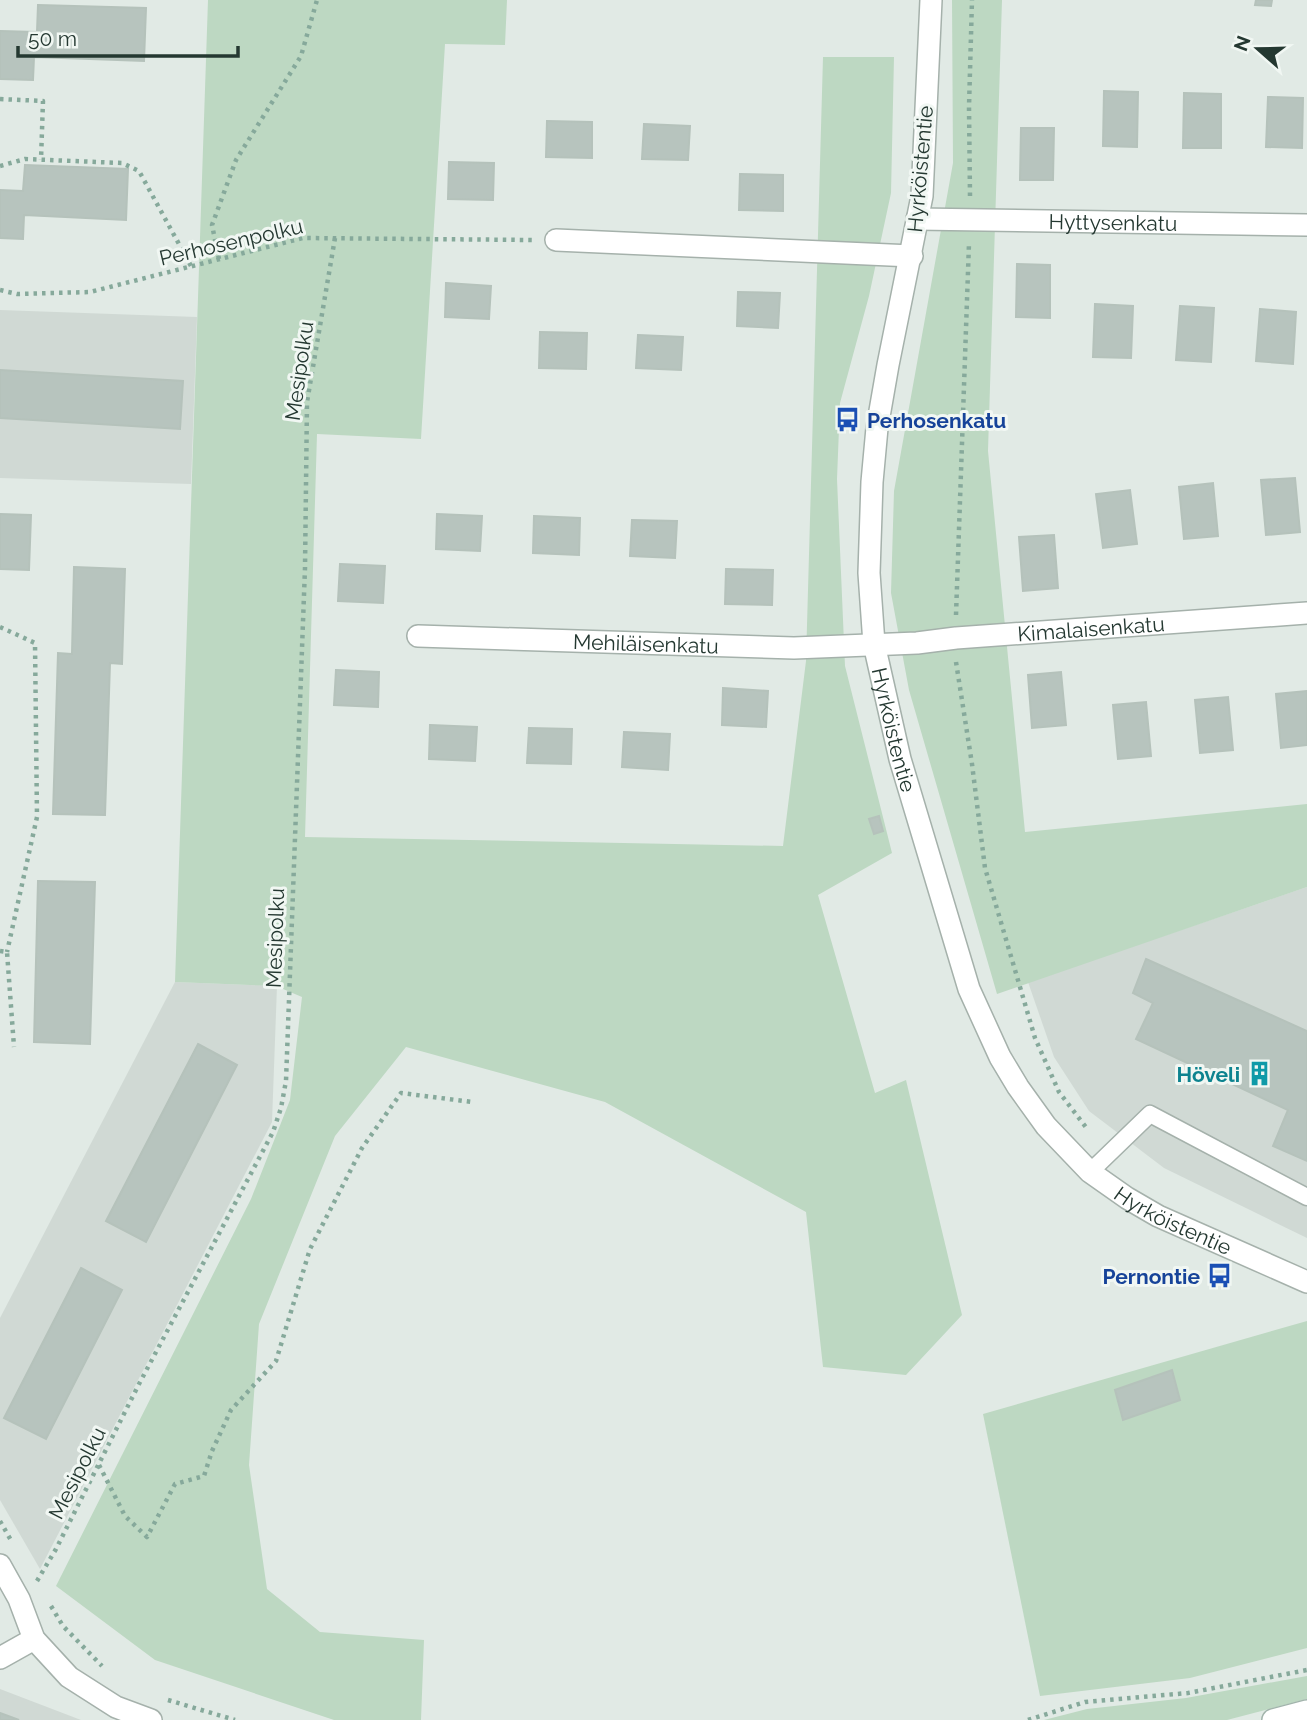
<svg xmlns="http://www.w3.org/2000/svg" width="1307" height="1720" viewBox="0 0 1307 1720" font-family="Raleway,sans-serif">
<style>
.built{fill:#d0d9d4}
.green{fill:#bdd8c2}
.building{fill:#b7c4be;stroke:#b5c2bb;stroke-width:2}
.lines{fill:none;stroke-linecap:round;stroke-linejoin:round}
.lane-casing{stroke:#a5b1ab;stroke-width:19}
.street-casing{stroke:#a5b1ab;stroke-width:24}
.secondary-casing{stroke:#a2b4ac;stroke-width:24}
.path{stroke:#86a99b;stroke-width:4.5;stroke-dasharray:3.5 5;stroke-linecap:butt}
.lane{stroke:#fff;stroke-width:16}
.street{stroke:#fff;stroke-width:21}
.secondary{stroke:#fff;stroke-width:21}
.labels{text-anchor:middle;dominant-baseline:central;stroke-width:6;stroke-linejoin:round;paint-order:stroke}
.street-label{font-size:21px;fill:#243831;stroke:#f1f7f3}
.transit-label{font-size:21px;font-weight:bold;fill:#164399;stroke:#f1f7f3;text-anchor:start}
.culture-label{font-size:21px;font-weight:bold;fill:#0d838f;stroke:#f1f7f3;text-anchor:end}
</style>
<rect width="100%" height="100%" fill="#e1eae5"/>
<g class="built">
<path d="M0,310L197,317L191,484L0,478Z"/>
<path d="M1307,887V1238L1164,1168L1089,1111L1054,1057L1028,982Z"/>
<path d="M175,982L277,986L272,1122L40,1569L0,1500V1318Z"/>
<path d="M0,1689L81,1720H0Z"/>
</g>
<g class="green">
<path d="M208,0H507L505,45L445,44L421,439L317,434L305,837L783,846L806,661L823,57H894L891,193L869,296L840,403L837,479L845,666L892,853L818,895L875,1093L906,1080L962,1315L906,1375L823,1367L806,1212L605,1102L406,1047L335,1136L259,1324L249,1465L267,1589L320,1632L424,1640L421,1720H334L155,1660L56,1586L251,1199L290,1100L302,997L276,986L175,982Z"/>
<path d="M952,0H1002L988,451L1025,832L1307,804V887L997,994L909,690L891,593L894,491L953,163Z"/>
<path d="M1307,1321V1648L1190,1678L1040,1696L983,1414Z"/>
<path d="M1307,1676V1699L1227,1720H1044L1087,1709L1186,1698Z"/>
</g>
<g class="building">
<path d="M1256,0H1272L1271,6L1255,5Z"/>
<path d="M38,5L146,8L144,61L34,57L33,80L0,79V31L37,32Z"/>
<path d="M1104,91L1138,92L1137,147L1103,146Z"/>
<path d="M1184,93L1221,94V148H1183Z"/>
<path d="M1268,97L1303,98L1302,148L1266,147Z"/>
<path d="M547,121L592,122V158L546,157Z"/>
<path d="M644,124L690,126L688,160L642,159Z"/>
<path d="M1021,128H1054L1053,180H1020Z"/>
<path d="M449,162L494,163L493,200L448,199Z"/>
<path d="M25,165L128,169L126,220L24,215L23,239L0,238V190L23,191Z"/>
<path d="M740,174L783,175V211L739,210Z"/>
<path d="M1017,264L1050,265V318L1016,317Z"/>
<path d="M446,283L491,286L489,319L445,317Z"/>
<path d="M738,292L780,293L778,328L737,326Z"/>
<path d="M1095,304L1133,306L1131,358L1093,357Z"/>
<path d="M1180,306L1214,308L1211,362L1176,360Z"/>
<path d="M1260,309L1296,312L1293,364L1256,361Z"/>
<path d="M540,332L587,333L586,369L539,368Z"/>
<path d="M638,335L683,337L681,370L636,368Z"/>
<path d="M0,370L183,381L180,429L0,418Z"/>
<path d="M1295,478L1300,532L1266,535L1261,480Z"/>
<path d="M1213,483L1218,536L1184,539L1179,487Z"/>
<path d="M1130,490L1137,544L1103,548L1096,494Z"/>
<path d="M0,514L31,515L29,570L0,569Z"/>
<path d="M437,514L482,516L480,551L436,549Z"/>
<path d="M534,516L580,518L579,555L533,553Z"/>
<path d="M632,520L677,521L675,558L630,556Z"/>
<path d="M1054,535L1058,588L1023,591L1019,537Z"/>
<path d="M340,564L385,566L383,603L338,601Z"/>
<path d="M74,567L125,569L122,664L110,663L105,815L53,814L58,653L72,654Z"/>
<path d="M726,569L773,570L772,605L725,604Z"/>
<path d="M336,670L379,672L378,707L334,705Z"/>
<path d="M1061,672L1066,725L1032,728L1028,675Z"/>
<path d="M723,688L768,691L766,727L722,725Z"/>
<path d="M1307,691V745L1281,748L1276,694Z"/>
<path d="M1228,697L1233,750L1200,753L1195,700Z"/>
<path d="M1146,702L1151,756L1118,759L1113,705Z"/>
<path d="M430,725L477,727L475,761L429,759Z"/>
<path d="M529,728L572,729L571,764L527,763Z"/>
<path d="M624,732L670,734L668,770L622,767Z"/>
<path d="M879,816L883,831L874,834L869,819Z"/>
<path d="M38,881L95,882L90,1044L34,1042Z"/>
<path d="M1146,959L1307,1031V1161L1273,1146L1288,1110L1136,1039L1153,1003L1133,993Z"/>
<path d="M198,1044L237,1065L146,1242L106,1221Z"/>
<path d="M81,1268L122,1290L46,1439L4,1418Z"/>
<path d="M1172,1370L1180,1400L1123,1420L1115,1390Z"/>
<path d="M0,1713L19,1720H0Z"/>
</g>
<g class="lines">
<defs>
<path id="lane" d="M1090,1172L1150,1114L1307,1197"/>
<g id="street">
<path id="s1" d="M931,0L922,196L888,365L877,428L872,482L869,573L874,644L900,759L969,989L1000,1057L1018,1087L1046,1126L1090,1172L1127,1198L1158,1216L1307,1282"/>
<path id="s2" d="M917,219L1307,225"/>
<path d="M556,240L912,256"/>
<path id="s3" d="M418,636L794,648L917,643L956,638L1307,613"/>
<path d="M0,1565L19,1599L34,1639L69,1677L116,1707L151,1720"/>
<path d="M0,1658L34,1639"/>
</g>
<path id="secondary" d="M1273,1720L1307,1711"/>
</defs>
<use href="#lane" class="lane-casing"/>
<use href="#street" class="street-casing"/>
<use href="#secondary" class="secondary-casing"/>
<g class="path">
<path d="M0,99L43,101L41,160"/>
<path d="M0,166L25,159L122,163L139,171L191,266"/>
<path d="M970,196L969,107L972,0"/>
<path d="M219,259L212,225L236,160L301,56L317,0"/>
<path d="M0,290L17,294L90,292L303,238L534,240"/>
<path d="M956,615L969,243"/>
<path d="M0,627L35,643L37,817L7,952"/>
<path d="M956,662L972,764L985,868L1035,1038L1059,1092L1088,1130"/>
<path d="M0,951L7,952L14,1047"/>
<path d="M99,1465L125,1516L147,1537L175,1484L204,1476L212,1451L231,1410L276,1361L310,1249L362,1148L401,1093L472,1102"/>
<path d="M0,1521L12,1542"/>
<path d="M37,1581L56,1549L139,1384L273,1132L281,1108L286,1081L305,568L307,402L335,238"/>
<path d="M51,1606L63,1626L102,1666"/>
<path d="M168,1700L235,1720"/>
<path d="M1028,1720L1085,1702L1188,1693L1307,1670"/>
</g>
<use href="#lane" class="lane"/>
<use href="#street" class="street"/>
<use href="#secondary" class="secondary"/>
</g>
<defs>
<symbol id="bus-bare" viewBox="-9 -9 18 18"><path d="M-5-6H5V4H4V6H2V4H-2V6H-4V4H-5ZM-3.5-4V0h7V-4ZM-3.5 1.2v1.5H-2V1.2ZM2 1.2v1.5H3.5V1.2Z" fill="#1a4fb4" stroke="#f1f7f3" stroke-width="2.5" paint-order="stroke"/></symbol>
<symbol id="building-bare" viewBox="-9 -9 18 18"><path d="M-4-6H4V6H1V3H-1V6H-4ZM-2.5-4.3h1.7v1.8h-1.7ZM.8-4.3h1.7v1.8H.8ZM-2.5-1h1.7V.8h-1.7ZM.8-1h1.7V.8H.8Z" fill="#0f9aa8" stroke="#f1f7f3" stroke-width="2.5" paint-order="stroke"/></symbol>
</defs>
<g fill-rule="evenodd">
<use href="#bus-bare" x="830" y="402" width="35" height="35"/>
<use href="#building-bare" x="1242" y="1056" width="35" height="35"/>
<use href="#bus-bare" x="1202" y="1258" width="35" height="35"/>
</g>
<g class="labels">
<g class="street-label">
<text transform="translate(920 169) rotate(-85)">Hyrköistentie</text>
<text stroke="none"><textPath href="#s2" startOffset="196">Hyttysenkatu</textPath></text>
<text transform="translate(231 242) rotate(-13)">Perhosenpolku</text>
<text transform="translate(299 371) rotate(-82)">Mesipolku</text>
<text stroke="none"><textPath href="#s3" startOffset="674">Kimalaisenkatu</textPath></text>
<text stroke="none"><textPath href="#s3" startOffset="228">Mehiläisenkatu</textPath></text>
<text stroke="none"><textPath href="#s1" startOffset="737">Hyrköistentie</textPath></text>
<text transform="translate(275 938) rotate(-88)">Mesipolku</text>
<text stroke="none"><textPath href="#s1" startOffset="1325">Hyrköistentie</textPath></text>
<text transform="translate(77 1473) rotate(-63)">Mesipolku</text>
</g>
<g class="transit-label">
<text x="867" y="420">Perhosenkatu</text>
<text x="1200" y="1276" text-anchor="end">Pernontie</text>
</g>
<g class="culture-label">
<text x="1240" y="1074">Höveli</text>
</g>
</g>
<g transform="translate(1258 49) rotate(290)" stroke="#f1f7f3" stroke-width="5" paint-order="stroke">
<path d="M0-5L12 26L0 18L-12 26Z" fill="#243831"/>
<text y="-10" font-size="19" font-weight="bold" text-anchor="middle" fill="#243831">N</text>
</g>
<path d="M18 46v10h220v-10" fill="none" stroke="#243831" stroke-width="3.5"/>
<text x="28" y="46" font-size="21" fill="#243831" stroke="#f1f7f3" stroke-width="5" paint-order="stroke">50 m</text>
</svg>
